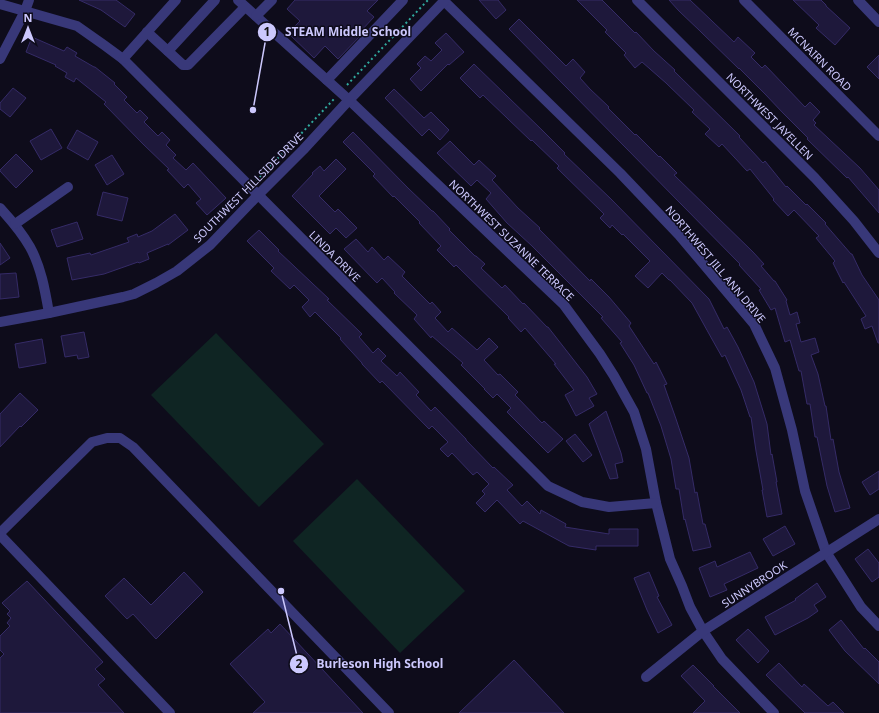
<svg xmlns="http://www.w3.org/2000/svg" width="879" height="713" viewBox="0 0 879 713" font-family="'Noto Sans',sans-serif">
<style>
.green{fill:#0f2523}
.building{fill:#1e183b;stroke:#352b67}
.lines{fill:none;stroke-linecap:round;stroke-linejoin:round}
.path{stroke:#30a99e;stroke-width:2;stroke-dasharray:2 3;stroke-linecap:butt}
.minor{stroke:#383879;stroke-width:10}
.labels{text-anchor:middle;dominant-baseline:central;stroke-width:3;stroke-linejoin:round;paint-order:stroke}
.street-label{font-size:11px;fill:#ccc8fd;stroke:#0e0c1b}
.leader{fill:none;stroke:#ccc8fd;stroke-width:1.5}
.callout-dot{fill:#ccc8fd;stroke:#0e0c1b;stroke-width:1.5}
.mark-label{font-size:12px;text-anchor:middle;font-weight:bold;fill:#111}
.callout-label{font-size:12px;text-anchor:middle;font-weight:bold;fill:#ccc8fd;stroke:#0e0c1b;stroke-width:3;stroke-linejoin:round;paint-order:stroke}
</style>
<rect width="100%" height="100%" fill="#0e0c1b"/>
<g class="green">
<path d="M216,333L324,444L259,507L151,395Z"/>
<path d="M357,479L465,591L400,653L293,541Z"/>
</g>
<g class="building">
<path d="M79,0H116L135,14L125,27L101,10Z"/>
<path d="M295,0H378L367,11L374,17L360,32L362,34L338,59L325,46L314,58L288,33L300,21L287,9Z"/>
<path d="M479,0H498L506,10L496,19Z"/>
<path d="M577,0H602L635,33L636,32L654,51L675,70L674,71L740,136L739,137L763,163L765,161L786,187L787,186L806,205L807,204L826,223L825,224L851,254H852L862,275L879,300V343H878L872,326L865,329L861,319L866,316L844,282L843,283L833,263L835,261L816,238L819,236L794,210L788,216L773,200L774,199L750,169L747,171L722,144L719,147L705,134L710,129L692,112L694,110L666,83L642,62L635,68L624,55L626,53L605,32L607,30Z"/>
<path d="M669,0H690L734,42L738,37L755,53L751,57L762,68L765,65L805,107L810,102L820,112L813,120L816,123L814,125L860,168L879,190V213L848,177L847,178L807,139L808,138L783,113L765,94L739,68V69L700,31L679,11Z"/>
<path d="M793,0H821L826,5V6L850,28L835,45L816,28L819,25Z"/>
<path d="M519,19L566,66L573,59L585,72L580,78L590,89L609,107L608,108L635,135L636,134L659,157L660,156L677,173L674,175L753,252L764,264L761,266L774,281H775L787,300L786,301L790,315L797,312L800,323L796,324L801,342L815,338L819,352L811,355L818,374L825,406H826L831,440L833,439L839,472L850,508L835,512L827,486L817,437H815L810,404H807L801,371H799L790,340L785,342L775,308L771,310L759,290L761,289L739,265L740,264L509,29Z"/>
<path d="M446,33L464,52L449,65L448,64L421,91L410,79L421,68L417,64L425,56L431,61L442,50L435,43Z"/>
<path d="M32,37L64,51L67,47L77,53L75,56L94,67H95L115,83L114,84L127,97L124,100L137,113L140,110L148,118L144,122L158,136L162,132L170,140L166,145L176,155L173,158L186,170L193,163L226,198L207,215L196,203L201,199L188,184L184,188L167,170L169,169L143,144L104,104L106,102L76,78L74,82L65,77L67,73L55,66L56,65L26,52Z"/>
<path d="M879,55V79L867,67Z"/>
<path d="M474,64L542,130L565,153L564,154L611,199L709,299L724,329L727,327L738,347L754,382L767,424L771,455L772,454L777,482H776L782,514L767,517L762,490H763L756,451L751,417H750L741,390L725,355L722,357L708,332L692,303L670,280H669L662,273L648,288L635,276L650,261L623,234L622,235L612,225L610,228L600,218L604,214L557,168L559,166L532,140L531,141L483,95L480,98L460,78Z"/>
<path d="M13,88L26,98L10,117L0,109V103Z"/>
<path d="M394,89L424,118L431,112L449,130L440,140L429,129L422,136L385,98Z"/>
<path d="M51,129L62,148L41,160L30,141Z"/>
<path d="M77,130L98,142L88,160L67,148Z"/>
<path d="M353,132L408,188L432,211H433L450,229L449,230L475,256H476L485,264L481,268L502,288L505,285L523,304L524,303L547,327H548L587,377L597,394L589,398L594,406L576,416L565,395L574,390L554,364H556L525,328L521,332L508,318L509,317L456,265L454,267L437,250L441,246L419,223L420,222L394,196L393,197L373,176L375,174L343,142Z"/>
<path d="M450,141L474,165L479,160L496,176L492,180L518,208L540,228L539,229L590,281L591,279L609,297L631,323L629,326L654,364L656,362L667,384L664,385L676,419L689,458L695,493L697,492L703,524H705L711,547L693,551L685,519L684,520L679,489H676L671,459L661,426L648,393H647L634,365L620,343L622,342L601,318L603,317L532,246L507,223L486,199L491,193L477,180L471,186L437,153Z"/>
<path d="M16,154L33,171L16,188L0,171V170Z"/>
<path d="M112,155L124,174L107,185L95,165Z"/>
<path d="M336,159L346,169L319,196L335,212L338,209L357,228L346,238L336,228L330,234L292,196L313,174L312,173L320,166L324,171Z"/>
<path d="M103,192L128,198L122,221L97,215Z"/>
<path d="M175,214L188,230L168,245V244L147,253L149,259L139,263L138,262L104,274L72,280L67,258L90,253L91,255L129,242L127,238L137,234L138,237L152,231Z"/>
<path d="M77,222L83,239L57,247L51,230Z"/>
<path d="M259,230L279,250L278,251L329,299L327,300L362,334L359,337L373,353L378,348L386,356L381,361L397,376L400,372L419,392L416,395L431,411L435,407L466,439V440L493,468L494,467L513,485L507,490L522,506L527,501L540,514L541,510L566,524L565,527L609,534V529H638V546H596V550L569,546L523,521L520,524L497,500L485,512L476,503L485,494L482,491L489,484L477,472L473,475L452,453L448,457L440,449L448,442L432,426L429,429L382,381L380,383L362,364V363L340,339L341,338L315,312L310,317L302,307L309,300L294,285L290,289L271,271L274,268L247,241Z"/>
<path d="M356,239L368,252L372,247L384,260L388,256L405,272L402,276L430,304L432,302L441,312L435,318L448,332L452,328L477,350L489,338L498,347L484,360L498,375L500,374L518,392L515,395L542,423L544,421L563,439L548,453L507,412L511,408L497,394L493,398L484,389H485L461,365L463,363L432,336L431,338L414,319L417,315L394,293L395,292L382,278L377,283L344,249Z"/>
<path d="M0,243L10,258L0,265Z"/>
<path d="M16,273L19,297L0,299V274Z"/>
<path d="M84,332L89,357L78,359L77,355L65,357L61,336Z"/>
<path d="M42,339L46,363L19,368L15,344Z"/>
<path d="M20,393L38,410L21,427L20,426L0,447V414Z"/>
<path d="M606,411L621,453L623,462L615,464L618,478L610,479L589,424Z"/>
<path d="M575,434L592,455L583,462L566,441Z"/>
<path d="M879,471V489L870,495L862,482Z"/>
<path d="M785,526L795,544L773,556L763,539Z"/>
<path d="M868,549L879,563V577L872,582L855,559Z"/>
<path d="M750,552L758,568L724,584L727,590L710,597L699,568L715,561L717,567Z"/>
<path d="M184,572L203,592L156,639L133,614L127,619L105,596L124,578L151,605Z"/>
<path d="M649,572L659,596L657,597L672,625L658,633L647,610L634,578Z"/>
<path d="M27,581L103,662L95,669L105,679L98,685L124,713H0V658L4,654L0,650V636L10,626L7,623L11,618L7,614L10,611L2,603Z"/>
<path d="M817,583L826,597L814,605L818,611L808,618L775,635L765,617L796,600L795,599Z"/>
<path d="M841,620L864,649L865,648L879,662V684L845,651L829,630Z"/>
<path d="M280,624L363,713H253L265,702L230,664L268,629L271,633Z"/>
<path d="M748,629L769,651L758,663L736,640Z"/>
<path d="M514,660L564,713H459Z"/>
<path d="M779,663L802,687L804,684L828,706L833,702L844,713H805L766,675Z"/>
<path d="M693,665L714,686H713L740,713H693L705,701L681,676Z"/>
</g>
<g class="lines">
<g class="path">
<path d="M347,85L428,0"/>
<path d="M256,180L259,178L335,98"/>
</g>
<g class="minor">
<path d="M238,0L349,100L564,305L600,354L614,376L634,412L646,449L656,503L670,559L682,586L690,607L703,631L722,659L774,713"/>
<path d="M637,0L815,178L854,221L879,253"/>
<path d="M744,0L879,136"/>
<path d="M858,0L879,22"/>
<path d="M444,1L620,173L679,235L754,324L775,368L792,430L805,491L826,552L861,607L879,626"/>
<path d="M0,4L77,26L104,45L123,59L548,486L582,502L609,507L656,503"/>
<path d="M256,16L272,0"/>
<path d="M147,32L183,65H188L245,7"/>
<path d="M168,51L215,0"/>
<path d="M0,59L25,11L29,0"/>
<path d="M123,59L176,0"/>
<path d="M327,80L403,0"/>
<path d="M0,208C11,220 22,233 30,247C41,267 45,290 49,313"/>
<path d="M15,224L68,187"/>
<path d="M0,322L49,313L123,297L134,294L156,283L177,271L210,245L258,195L303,150L349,100L445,0"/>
<path d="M0,533L92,442L107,438H120L133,447L389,713"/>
<path d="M0,535L170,713"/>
<path d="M646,677L703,631L879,519"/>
</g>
</g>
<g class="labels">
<g class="street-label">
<text transform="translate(820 59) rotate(45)">MCNAIRN ROAD</text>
<text transform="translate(770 116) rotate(45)">NORTHWEST JAYELLEN</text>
<text transform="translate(248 187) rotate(-45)">SOUTHWEST HILLSIDE DRIVE</text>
<text transform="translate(512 240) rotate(44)">NORTHWEST SUZANNE TERRACE</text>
<text transform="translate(335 256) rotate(45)">LINDA DRIVE</text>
<text transform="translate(716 264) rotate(50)">NORTHWEST JILL ANN DRIVE</text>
<text transform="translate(754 584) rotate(-33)">SUNNYBROOK</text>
</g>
</g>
<path class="leader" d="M253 110L267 32M281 591L299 664"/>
<g class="callout-dot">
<circle cx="253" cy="110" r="4"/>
<circle cx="281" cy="591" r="4"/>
<circle cx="267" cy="32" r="10"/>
<circle cx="299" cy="664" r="10"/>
</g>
<g class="mark-label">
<text x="267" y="36">1</text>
<text x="299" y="668">2</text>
</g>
<g class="callout-label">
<text x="348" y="36">STEAM Middle School</text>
<text x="380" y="668">Burleson High School</text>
</g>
<g transform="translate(28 28)" stroke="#0e0c1b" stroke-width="3" paint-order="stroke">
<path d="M0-3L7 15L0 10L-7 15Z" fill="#ccc8fd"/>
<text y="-6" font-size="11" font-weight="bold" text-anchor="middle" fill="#ccc8fd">N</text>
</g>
</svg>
